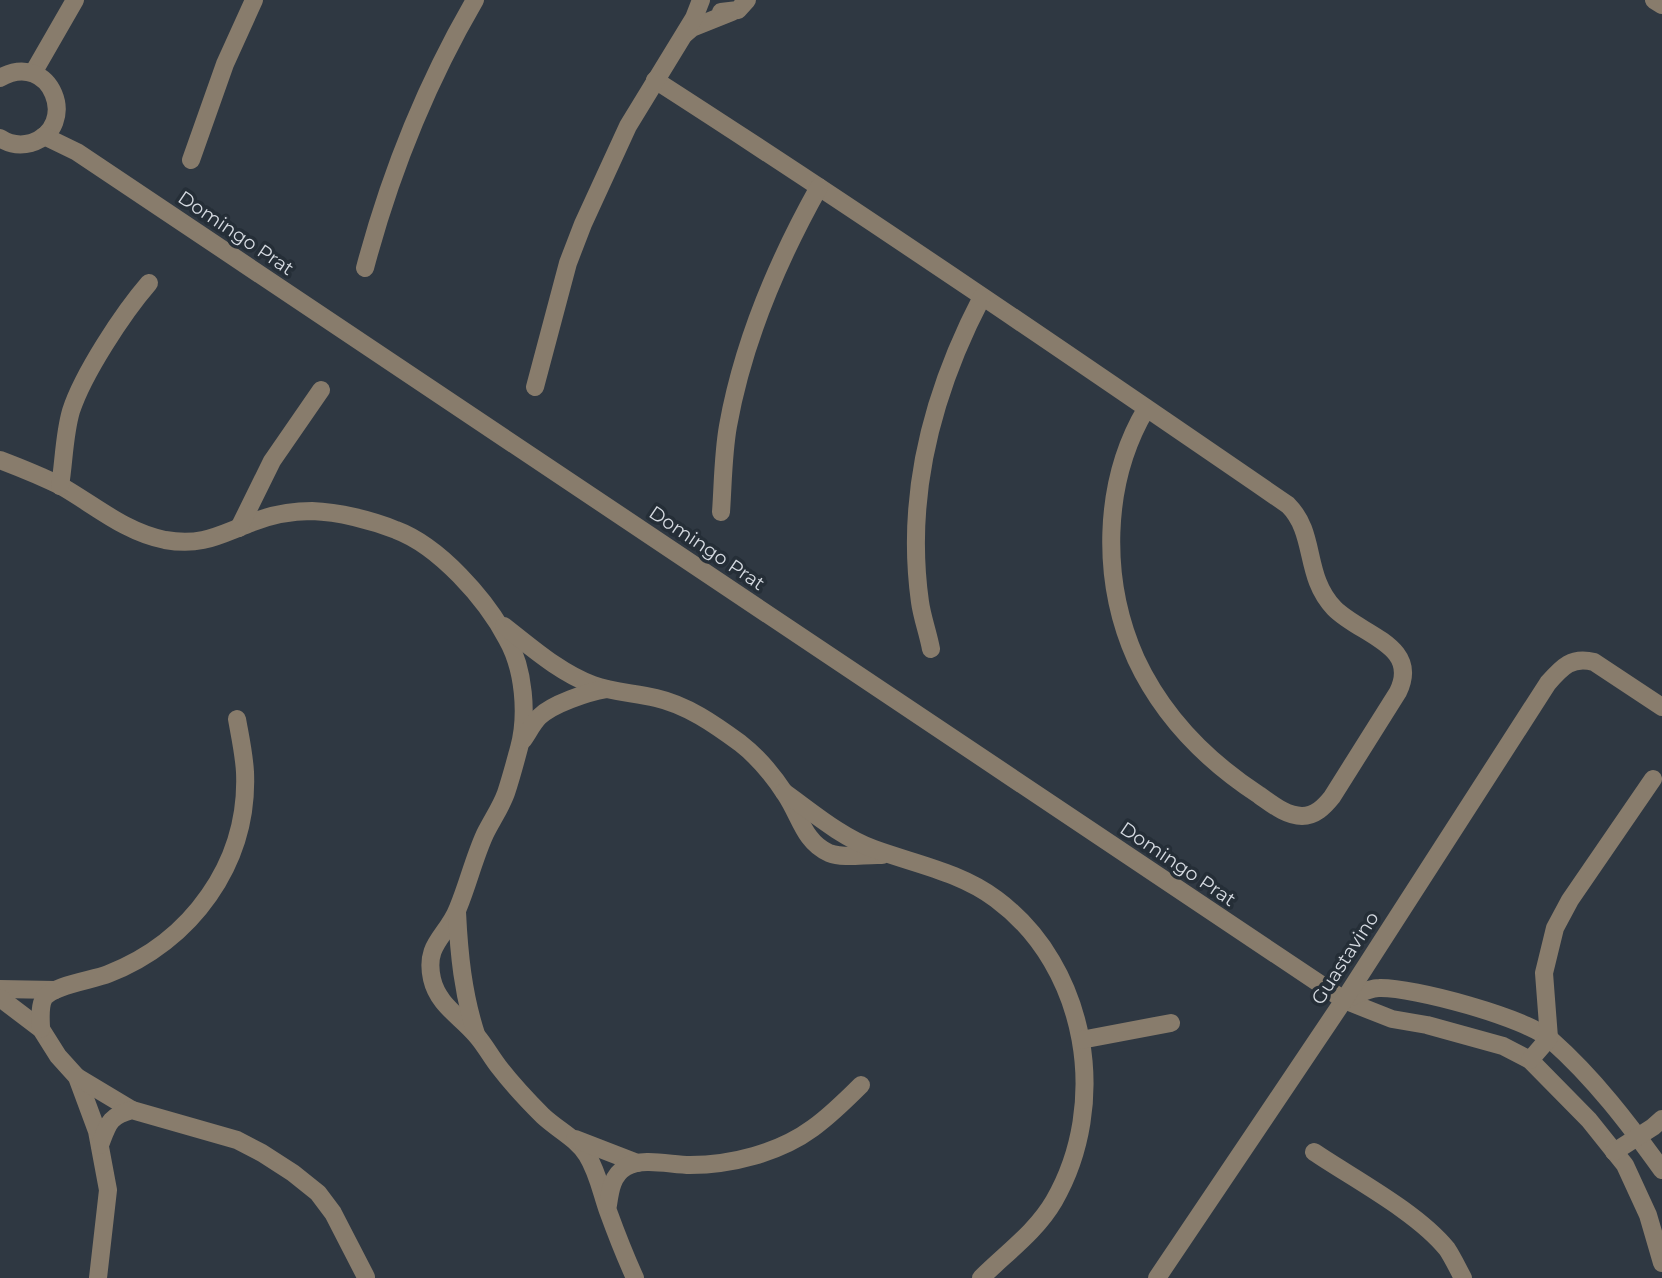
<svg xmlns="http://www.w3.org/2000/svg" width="1662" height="1278" viewBox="0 0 1662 1278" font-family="Montserrat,sans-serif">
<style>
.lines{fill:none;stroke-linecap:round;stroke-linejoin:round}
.minor{stroke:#887c6c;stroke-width:18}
.labels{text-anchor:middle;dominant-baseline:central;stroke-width:7;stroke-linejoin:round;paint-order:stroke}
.street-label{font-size:19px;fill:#d5dae1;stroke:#252e37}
</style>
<rect width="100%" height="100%" fill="#2f3842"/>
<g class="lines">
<g class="minor">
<path d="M1654,0L1662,5"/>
<path d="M721,12L738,10L747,0"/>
<path d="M685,34L692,28L732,12"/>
<path d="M33,73L75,0"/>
<path d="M0,78C51,49 81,127 31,143C20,146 9,144 0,138"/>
<path d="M655,80C868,217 1078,361 1288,505C1317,534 1303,575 1334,608C1360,635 1421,645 1398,692L1332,797C1324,807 1315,816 1302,816C1286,816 1272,804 1259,795C1207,761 1163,717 1136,659C1101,581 1102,483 1146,409"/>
<path d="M44,136L77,152L1344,1000L1392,1019L1427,1025L1503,1046L1530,1060L1589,1120L1625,1165L1648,1215L1662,1263"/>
<path d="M191,160L225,64L254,0"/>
<path d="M365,268C390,174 426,84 475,0"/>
<path d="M535,387L568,263L583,224L628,126L694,18L701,0"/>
<path d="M0,460C21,468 41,476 61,486C96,506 125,532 165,540C201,546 217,536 248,524C267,516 291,511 312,511C339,512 371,520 396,530C439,546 486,599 507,639C524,669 528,715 519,748C515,763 511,778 506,793C501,807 492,820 485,834C474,858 468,884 458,908C447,937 424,943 432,979C438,1005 460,1016 476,1035C485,1045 491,1057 499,1067C512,1084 528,1101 543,1116C558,1130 576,1138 587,1155C598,1173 601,1191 608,1211C616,1233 625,1256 635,1278"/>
<path d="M60,486C64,462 64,435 71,411C83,374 123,313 149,283"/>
<path d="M721,512C723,484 723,454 728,426C743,342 777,262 819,187"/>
<path d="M239,528L272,461L321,390"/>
<path d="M504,626C531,647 560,673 593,685C612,692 635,693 656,698C687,705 714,724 740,743C758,757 773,775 786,795C800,816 804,842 829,853C845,859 865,854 882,855"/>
<path d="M931,649C928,633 922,617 920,602C905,495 933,391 982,297"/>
<path d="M523,740C528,733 533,723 539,717C552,704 588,692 606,689"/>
<path d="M784,792C812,812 841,837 874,849C915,864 960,872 996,899C1088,967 1110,1104 1054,1201C1036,1232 1006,1253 981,1278"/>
<path d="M457,912C459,954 463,994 476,1034"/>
<path d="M0,989L55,990"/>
<path d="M0,998L41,1029L58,1056L77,1077L97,1131L108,1190L98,1278"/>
<path d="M1344,1000C1354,996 1368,988 1379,988C1413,987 1527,1018 1551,1040C1594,1078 1629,1124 1662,1170"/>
<path d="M41,1029C41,1020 39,1007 44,998C53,985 93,980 108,974C191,942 249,863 245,772C244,754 240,736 237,719"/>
<path d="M1081,1040L1171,1023"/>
<path d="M1530,1060L1549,1038L1544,973L1555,928L1570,900L1653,779"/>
<path d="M77,1077L132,1110"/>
<path d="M575,1139L637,1163"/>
<path d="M100,1145C108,1124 109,1116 132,1110L237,1140L262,1153L293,1173L318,1193L333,1213L366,1277"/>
<path d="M1314,1152C1354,1179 1417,1212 1447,1249C1453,1258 1458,1269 1463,1278"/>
<path d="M1614,1152L1653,1127L1662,1119"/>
<path d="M608,1205C610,1191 612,1175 626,1167C643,1157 671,1165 690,1165C731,1165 779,1153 813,1128C831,1115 846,1100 861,1085"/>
<path d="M1157,1278L1344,1000L1548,683C1562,667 1572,656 1594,662L1662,707"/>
</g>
</g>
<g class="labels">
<g class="street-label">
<text transform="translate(236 233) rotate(34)">Domingo Prat</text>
<text transform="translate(707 548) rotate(34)">Domingo Prat</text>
<text transform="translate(1178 864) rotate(34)">Domingo Prat</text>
<text transform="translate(1345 958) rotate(-57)">Guastavino</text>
</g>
</g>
</svg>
